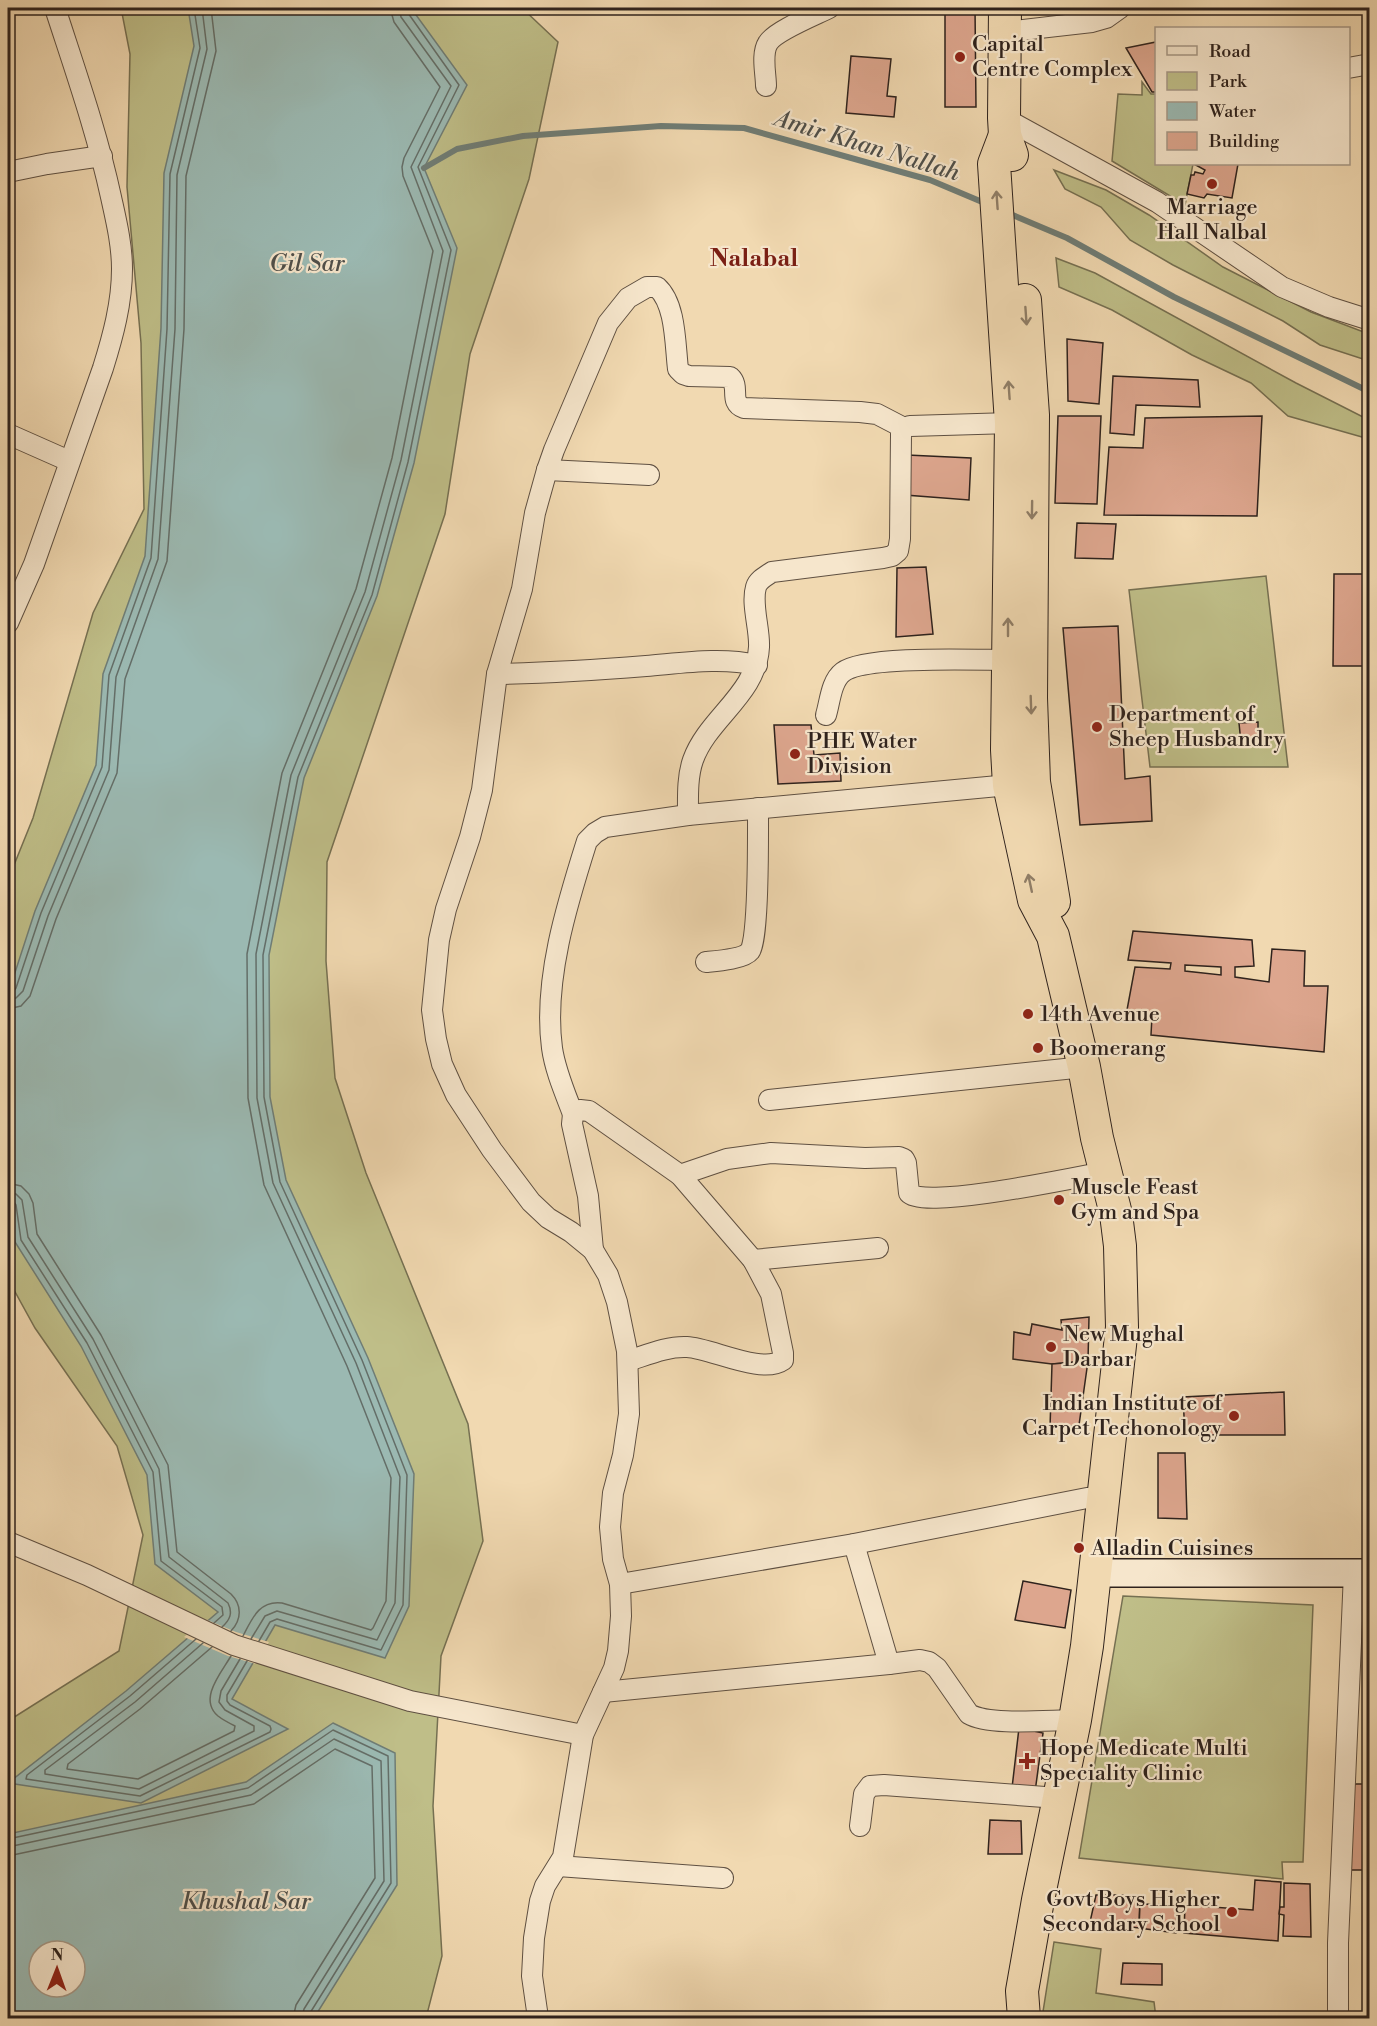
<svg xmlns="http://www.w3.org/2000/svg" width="1377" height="2026" viewBox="0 0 1377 2026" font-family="'Libre Bodoni',serif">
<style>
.green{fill:#bfbe88;stroke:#767052;stroke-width:1.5;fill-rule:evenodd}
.water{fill:#9bb9b2;stroke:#6f7d76;stroke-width:1.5;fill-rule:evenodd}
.pier{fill:#f1d9b1}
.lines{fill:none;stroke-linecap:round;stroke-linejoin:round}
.shore{stroke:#646e68;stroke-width:1.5}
.stream{stroke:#6f7d76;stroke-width:6}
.building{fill:#dda68e;stroke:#2e221d;stroke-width:1.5;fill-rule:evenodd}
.minor-casing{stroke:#5f5042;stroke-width:22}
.secondary-casing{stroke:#2e221d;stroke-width:30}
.trunk-casing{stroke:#2e221d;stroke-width:34}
.minor{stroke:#f6e6cc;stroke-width:20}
.secondary{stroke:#f6e6cc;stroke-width:27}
.trunk{stroke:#f1d9b1;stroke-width:32}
.oneway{stroke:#907e67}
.poi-dot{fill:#8f2418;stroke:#f6e6cc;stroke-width:2}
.labels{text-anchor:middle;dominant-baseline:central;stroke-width:4.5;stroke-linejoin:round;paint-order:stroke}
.poi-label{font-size:22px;fill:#2e221d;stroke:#f6e6cc;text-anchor:start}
.water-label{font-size:24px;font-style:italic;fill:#4f4f4a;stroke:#f6e6cc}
.neighbourhood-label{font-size:24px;font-weight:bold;fill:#7a1f14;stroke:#f6e6cc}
</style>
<rect width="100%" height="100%" fill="#f1d9b1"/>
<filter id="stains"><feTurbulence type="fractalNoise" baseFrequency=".00333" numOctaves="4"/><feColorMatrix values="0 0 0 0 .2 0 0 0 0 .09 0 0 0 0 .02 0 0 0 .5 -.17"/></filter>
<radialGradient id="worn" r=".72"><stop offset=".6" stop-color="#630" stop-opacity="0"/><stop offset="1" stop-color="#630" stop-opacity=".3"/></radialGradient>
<g class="green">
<path d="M121,8H522L558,42L529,179L470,354L445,514L327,862L326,961L335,1078L366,1173L468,1424L483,1541L441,1656L433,1806L442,1956L426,2018H8V1721L119,1651L143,1535L117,1446L35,1328L8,1279V880L33,818L93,613L144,509L141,343L127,187L130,54ZM39,1951H75V1987H39Z"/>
<path d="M1142,82L1151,94H1156V164H1193L1185,205L1112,161L1118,94L1142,95Z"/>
<path d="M1054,170L1106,190L1149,215L1223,267L1311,312L1369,334V361L1320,345L1283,321L1173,265L1130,240L1101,207L1065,189Z"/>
<path d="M1056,258L1095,273L1296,383L1369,420V439L1288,416L1251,383L1192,355L1112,310L1059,287Z"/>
<path d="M1266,576L1288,767H1150L1129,590Z"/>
<path d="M1123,1596L1313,1605L1303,1862H1282L1283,1879L1079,1858Z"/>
<path d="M1054,1942L1101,1949L1096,1993L1154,2002L1156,2018H1042Z"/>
</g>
<g class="water">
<path d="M188,8H411L467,85L424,168L457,248L414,463L377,596L304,778L269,955L270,1097L286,1180L368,1358L414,1474L409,1606L385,1658L275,1625L232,1699L288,1729L141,1803L8,1783L126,1691L218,1612L155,1564L147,1475L81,1346L15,1242L8,1184V994L35,911L96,765L103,674L145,556L161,328L164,173L194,46Z"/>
<path d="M333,1723L395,1753L397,1885L314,2018H8V1834L246,1782ZM39,1951H75V1987H39Z"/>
</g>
<path class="pier" d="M205,1619L236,1632L269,1642L256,1664L228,1656L184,1637Z"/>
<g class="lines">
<g class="shore">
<path d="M8,992H13L16,988L41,913L102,767L109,675L151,558L167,329L170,174L200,48L194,8"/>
<path d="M8,1000L16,998L23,991L48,916L109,770L116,677L158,559L175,329L177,175L207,49L202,8"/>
<path d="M8,1009L21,1006L30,996L56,919L117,773L125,679L167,561L184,329L186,176L216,51L211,8"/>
<path d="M8,1183L21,1186L29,1194L33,1203L37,1234L101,1335L168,1465L177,1552L231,1594C242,1605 242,1619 231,1631"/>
<path d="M8,1192L16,1194L22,1200L28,1237L93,1339L159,1469L169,1557L228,1603C233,1613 230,1620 222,1627"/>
<path d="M8,1200L13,1201L16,1205L21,1240L87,1343L153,1472L161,1561L222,1607L223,1615L214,1623"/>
<path d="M243,1636C252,1619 259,1600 282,1603L371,1630L373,1628L386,1601L391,1478L347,1366L264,1185L248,1098L247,954L282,773L356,589L392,458L433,251L403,176L402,167L404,158L440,87L394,22L390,8"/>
<path d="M196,1639L130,1696L27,1775L26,1779L140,1796L270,1732L271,1729L270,1726L230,1705L227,1701V1695L247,1661"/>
<path d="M251,1639L265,1616L277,1611L377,1640L395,1603L400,1477L356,1363L273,1183L257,1098L256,954L291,775L365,592L401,460L443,251L411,167L451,86L401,17L399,8"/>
<path d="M259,1641L270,1622L277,1619L381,1650L403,1605L407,1475L362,1360L280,1182L264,1097L263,955L298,777L372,595L408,462L451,250L418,167L459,85L408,13L407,8"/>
<path d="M203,1643L135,1702L45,1770V1774L139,1789L254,1731V1726L225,1710L219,1702L221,1691L240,1659"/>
<path d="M212,1647L140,1709L68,1764L67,1769L138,1779L234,1731L235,1726C229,1723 223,1720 218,1716C198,1699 221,1673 231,1656"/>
<path d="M8,1839L248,1788L333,1730L388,1756L391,1883L310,2013V2018"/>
<path d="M8,1847L251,1795L334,1739L381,1761L384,1881L304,2009L302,2018"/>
<path d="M8,1856L254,1804L335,1749L372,1766L375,1878L296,2005L293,2018"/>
</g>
<g class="stream">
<path d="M424,168L457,149L523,136L661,126L744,128L930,180L987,204"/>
<path d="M1008,213L1067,238L1174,297L1370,392"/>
</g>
</g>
<g class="building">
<path d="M945,8H975L976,107H945Z"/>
<path d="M1156,42V92H1152L1126,48Z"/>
<path d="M851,56L891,59L887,96L896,97L894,117L846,113Z"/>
<path d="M1194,164H1238L1232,198L1207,194L1204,198L1187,194L1191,175H1194L1195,172L1203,174L1205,170Z"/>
<path d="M1067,339L1103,343L1099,404L1068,401Z"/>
<path d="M1113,376L1198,380L1200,407L1136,405L1134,435L1110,433Z"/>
<path d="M1058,416H1101L1097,504L1055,503Z"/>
<path d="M1262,416L1257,516L1104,515L1109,447L1143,448L1145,418Z"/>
<path d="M907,455L971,458L969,500L905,495Z"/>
<path d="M1077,523L1116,524L1113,559L1075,558Z"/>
<path d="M926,567L933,634L896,637L897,568Z"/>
<path d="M1334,574H1370V666H1333Z"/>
<path d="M1118,626L1125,779L1150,776L1152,821L1080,825L1063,628Z"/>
<path d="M1258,722V743H1241L1239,723Z"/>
<path d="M774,725H811L814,755L840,753L841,781L778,784Z"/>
<path d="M1133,931L1252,940L1254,966L1235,967V977L1269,982L1272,949L1305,951L1304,986H1328L1324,1052L1151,1035L1152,1016L1127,1010L1135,967L1170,969L1171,963L1128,960ZM1185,965L1221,967V975L1185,971Z"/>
<path d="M1089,1317L1088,1361L1052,1364L1013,1359L1014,1332L1030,1335L1032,1324L1062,1330L1061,1320Z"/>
<path d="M1088,1361L1079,1425L1050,1428L1052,1364Z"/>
<path d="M1284,1392L1285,1435H1185L1183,1397Z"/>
<path d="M1158,1453H1185L1187,1519L1158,1518Z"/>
<path d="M1023,1581L1071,1590L1065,1628L1015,1620Z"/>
<path d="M1019,1728L1043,1733L1035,1792L1012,1788Z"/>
<path d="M1356,1784H1370V1870H1349L1351,1786Z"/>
<path d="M990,1820L1021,1821L1022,1854H988Z"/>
<path d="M1255,1880L1281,1882L1278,1941L1184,1933L1185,1905L1253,1910Z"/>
<path d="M1284,1883L1310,1884L1311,1937L1283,1936L1284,1915L1279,1914L1280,1907H1284Z"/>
<path d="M1096,1895H1140L1139,1928L1090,1922Z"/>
<path d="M1140,1904L1177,1905L1176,1933L1139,1928Z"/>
<path d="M1123,1963L1162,1964V1985L1121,1984Z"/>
</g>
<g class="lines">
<defs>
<g id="minor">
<path d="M1005,32L1092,22L1106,18L1120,8"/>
<path d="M1348,68L1370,64"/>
<path d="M766,86C766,74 761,54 768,43C775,31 815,15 829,8"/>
<path d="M1004,118L1157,202L1282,287L1329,307L1370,320"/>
<path d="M8,172L47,164L102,156"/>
<path d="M8,434L69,461"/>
<path d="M547,470L649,475"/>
<path d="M8,623L34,564L103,368C113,336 122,303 122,269C122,244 116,220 111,197C97,132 75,70 55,8"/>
<path d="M497,674C547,673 596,670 646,666C683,663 721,657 757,665"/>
<path d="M826,715C830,702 831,681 843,672C865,655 976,660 1008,660"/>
<path d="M688,815C688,798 687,777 693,760C708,718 757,694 759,647C760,629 751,604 756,587C758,580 766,576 772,572L883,558L892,556L898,551L900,539L901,434L904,428L910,426L1011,423L1022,419"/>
<path d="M706,962C716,961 744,959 750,951C759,940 758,829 758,808"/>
<path d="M769,1100L1084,1067"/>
<path d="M573,1114C565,1093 555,1070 552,1048C543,981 567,904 587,841L595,833L605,827L688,815L1009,785"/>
<path d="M680,1175L727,1159L771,1153L865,1158L899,1157L904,1159L906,1163L909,1193C923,1210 1078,1177 1105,1172"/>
<path d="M593,1250L588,1196L572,1124L573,1114L580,1110L589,1111L680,1175L753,1260L771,1294L783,1353V1360C762,1375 711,1348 687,1347C667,1346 647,1355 628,1361"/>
<path d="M753,1260L878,1248"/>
<path d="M8,1542L87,1575L234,1645L410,1701L583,1735"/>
<path d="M854,1544L889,1664"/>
<path d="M620,1584L854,1544L1087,1498L1105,1497"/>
<path d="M603,1692L889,1664L920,1660L929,1662L937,1668L969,1714C989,1726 1049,1720 1075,1720"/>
<path d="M860,1826L864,1794L870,1786L884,1785L1058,1798"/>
<path d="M558,1866L723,1878"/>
<path d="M538,2018L532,1976L534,1938L540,1901L545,1886L563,1857L583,1735L614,1668L618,1651L621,1616L620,1584L613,1559L610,1527L613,1493L623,1455L629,1414L627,1351L617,1302L608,1275L593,1250L571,1232L548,1218L531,1202L492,1150L456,1095L442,1064L436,1039L432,1010L439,940L446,909L470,837L482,790L497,674L522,589L535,513L547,470L554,450L608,323L628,298L647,287H657C676,304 675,344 678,369L683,374L689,376L730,377C741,387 728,402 744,408L860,412L877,414L904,428"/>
<path d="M1338,2018V1943L1354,1573"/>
</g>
<path id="secondary" d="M1095,1573H1370"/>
<g id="trunk">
<path d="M1005,8L1004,118L1005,135L1012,155"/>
<path d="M1005,135L994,164L1011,423L1007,750L1009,785L1034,900L1053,936L1084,1067L1097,1138L1116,1214L1120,1246L1122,1327L1087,1646L1075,1720L1038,1900L1022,1991L1024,2018"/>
<path d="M1025,300L1033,415L1031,698L1034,782L1054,902"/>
</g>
</defs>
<use href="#minor" class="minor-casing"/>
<use href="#secondary" class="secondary-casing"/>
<use href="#trunk" class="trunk-casing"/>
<use href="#minor" class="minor"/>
<use href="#secondary" class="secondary"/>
<use href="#trunk" class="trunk"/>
</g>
<defs><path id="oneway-shaft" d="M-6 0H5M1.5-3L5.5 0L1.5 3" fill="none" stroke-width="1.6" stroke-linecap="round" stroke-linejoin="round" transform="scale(1.5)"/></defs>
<g class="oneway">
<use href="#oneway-shaft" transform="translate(997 200) rotate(-94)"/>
<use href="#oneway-shaft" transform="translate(1026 316) rotate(86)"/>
<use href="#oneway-shaft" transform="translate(1009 390) rotate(-94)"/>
<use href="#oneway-shaft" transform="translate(1032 510) rotate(91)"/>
<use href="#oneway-shaft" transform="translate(1008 627) rotate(-90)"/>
<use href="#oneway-shaft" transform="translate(1031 705) rotate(88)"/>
<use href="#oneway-shaft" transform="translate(1030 883) rotate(-102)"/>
</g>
<g class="poi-dot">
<circle cx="960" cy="57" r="6"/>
<circle cx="1212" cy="184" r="6"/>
<circle cx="1097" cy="727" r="6"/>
<circle cx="795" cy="754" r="6"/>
<circle cx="1028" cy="1014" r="6"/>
<circle cx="1038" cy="1048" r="6"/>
<circle cx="1059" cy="1200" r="6"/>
<circle cx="1051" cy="1347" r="6"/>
<circle cx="1234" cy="1416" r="6"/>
<circle cx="1079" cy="1548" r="6"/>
<path d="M1024 1752h6v6h6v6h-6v6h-6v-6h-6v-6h6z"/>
<circle cx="1232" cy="1912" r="6"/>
</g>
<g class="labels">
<g class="poi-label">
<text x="972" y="44">Capital<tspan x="972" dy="25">Centre Complex</tspan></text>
<text x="1212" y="207" text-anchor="middle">Marriage<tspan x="1212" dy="25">Hall Nalbal</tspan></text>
<text x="1109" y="714">Department of<tspan x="1109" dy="25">Sheep Husbandry</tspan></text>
<text x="807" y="741">PHE Water<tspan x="807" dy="25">Division</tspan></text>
<text x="1040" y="1014">14th Avenue</text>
<text x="1050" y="1048">Boomerang</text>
<text x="1071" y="1187">Muscle Feast<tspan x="1071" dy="25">Gym and Spa</tspan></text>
<text x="1063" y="1334">New Mughal<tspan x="1063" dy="25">Darbar</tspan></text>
<text x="1222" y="1403" text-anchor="end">Indian Institute of<tspan x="1222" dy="25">Carpet Techonology</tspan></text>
<text x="1091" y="1548">Alladin Cuisines</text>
<text x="1040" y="1748">Hope Medicate Multi<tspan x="1040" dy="25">Speciality Clinic</tspan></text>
<text x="1220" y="1899" text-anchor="end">Govt Boys Higher<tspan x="1220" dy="25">Secondary School</tspan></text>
</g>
<g class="water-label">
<text transform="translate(867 146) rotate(17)">Amir Khan Nallah</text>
<text x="307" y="264">Gil Sar</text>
<text x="246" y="1902">Khushal Sar</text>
</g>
<g class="neighbourhood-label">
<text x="754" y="259">Nalabal</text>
</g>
</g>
<rect width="1377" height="2026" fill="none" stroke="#f1d9b1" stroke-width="30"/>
<rect x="9" y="9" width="1359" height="2008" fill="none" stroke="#2e221d" stroke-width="3"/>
<rect x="15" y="15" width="1347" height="1996" fill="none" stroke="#2e221d" stroke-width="1.5"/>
<rect x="1155" y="27" width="195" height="138" fill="#f6e6cc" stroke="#a69886" stroke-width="1.5"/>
<rect x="1167" y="46" width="30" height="9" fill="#f6e6cc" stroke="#a69886" stroke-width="1.5"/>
<text x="1209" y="57" font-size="18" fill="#2e221d">Road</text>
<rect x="1167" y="72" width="30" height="18" fill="#bfbe88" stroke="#a69886" stroke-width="1.5"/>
<text x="1209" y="87" font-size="18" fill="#2e221d">Park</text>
<rect x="1167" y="102" width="30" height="18" fill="#9bb9b2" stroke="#a69886" stroke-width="1.5"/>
<text x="1209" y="117" font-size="18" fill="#2e221d">Water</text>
<rect x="1167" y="132" width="30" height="18" fill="#dda68e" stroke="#a69886" stroke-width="1.5"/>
<text x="1209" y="147" font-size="18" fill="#2e221d">Building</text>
<g transform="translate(57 1969) rotate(1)"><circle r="28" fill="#f6e6cc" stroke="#a69886" stroke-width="1.5"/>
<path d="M0-4.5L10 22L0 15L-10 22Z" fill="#8f2418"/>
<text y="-9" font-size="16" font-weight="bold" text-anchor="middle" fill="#2e221d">N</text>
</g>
<rect width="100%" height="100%" filter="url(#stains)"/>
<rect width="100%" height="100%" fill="url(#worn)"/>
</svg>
